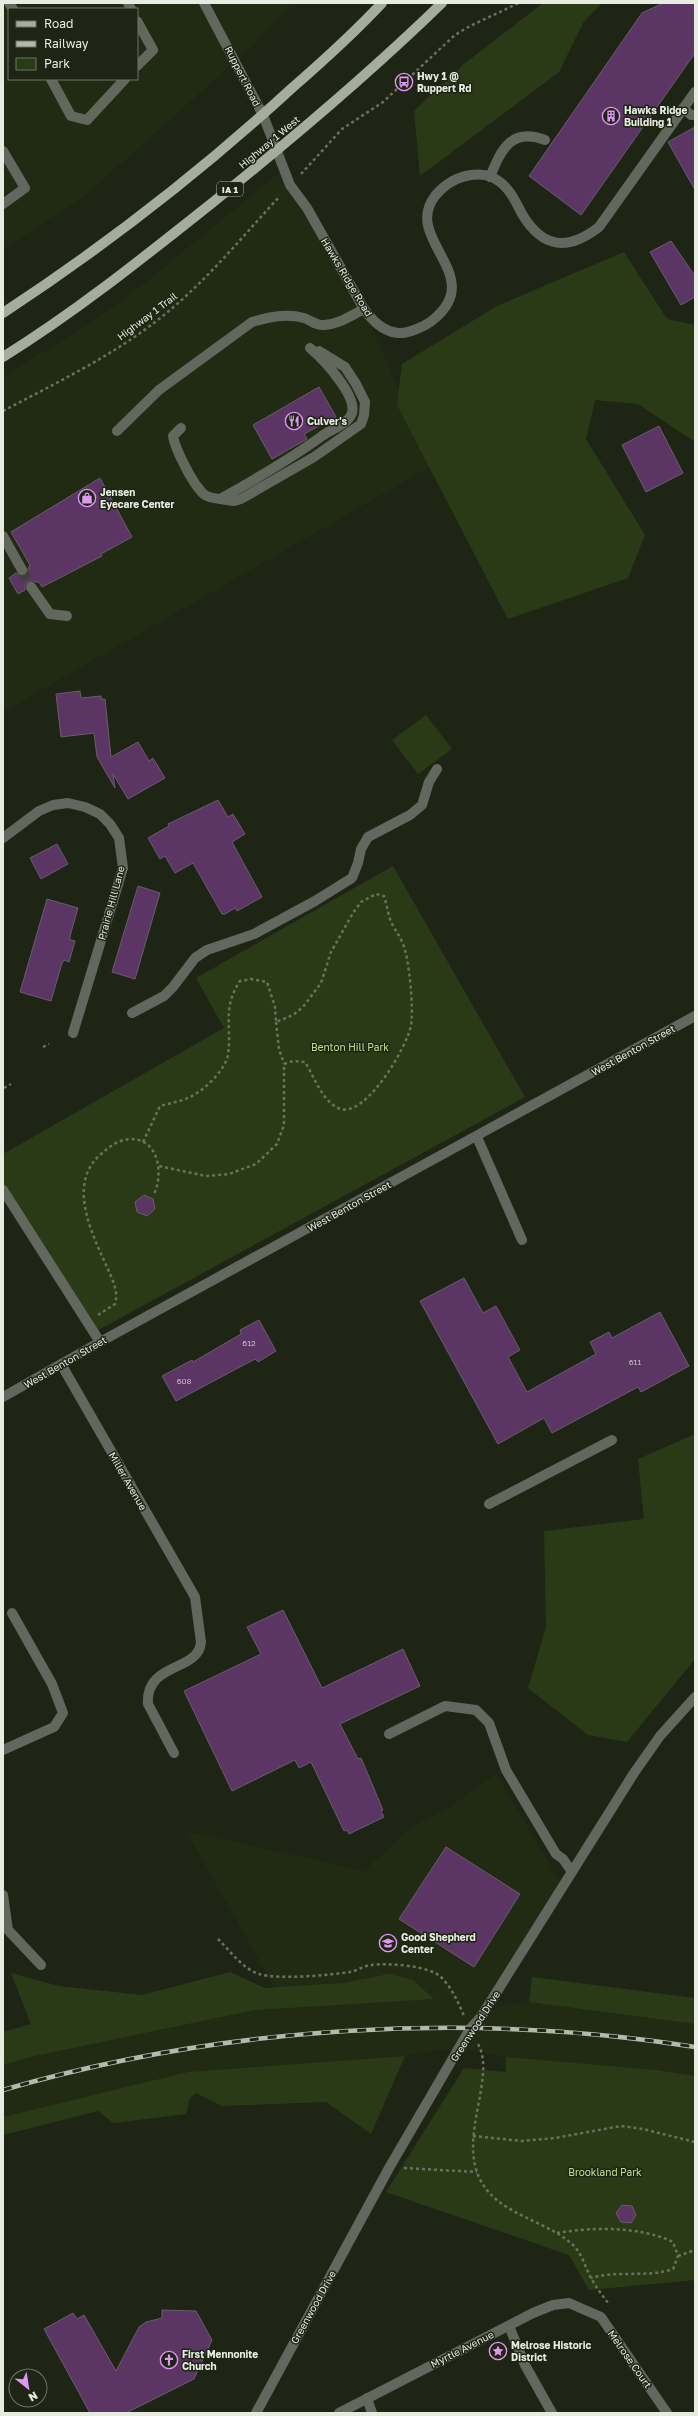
<svg xmlns="http://www.w3.org/2000/svg" width="698" height="2416" viewBox="0 0 698 2416" font-family="'Golos Text',sans-serif">
<style>
.built{fill:#212b14;fill-rule:evenodd}
.green{fill:#2b3a16}
.building{fill:#5b3665;stroke:#695c6d}
.lines{fill:none;stroke-linecap:round;stroke-linejoin:round}
.minor-tunnel{stroke:#3c4334;stroke-width:10;stroke-dasharray:10 5;stroke-linecap:butt}
.path{stroke:#6a7162;stroke-width:2.5;stroke-dasharray:3 3;stroke-linecap:butt}
.minor{stroke:#63685f;stroke-width:10}
.major{stroke:#a5ae9c;stroke-width:10}
.rail-casing{stroke:#b4b9ad;stroke-width:4.5}
.rail{stroke:#1e2515;stroke-width:3;stroke-dasharray:9;stroke-linecap:butt}
.labels{text-anchor:middle;dominant-baseline:central;stroke-width:3;stroke-linejoin:round;paint-order:stroke}
.number-label{font-size:8px;fill:#c4bec2}
.shield{fill:#1e2515;stroke:#abb0a4;stroke-width:1}
.shield-label{font-size:9px;font-weight:bold;fill:#e7ece1}
.street-label{font-size:10px;fill:#e7ece1;stroke:#1e2515}
.poi-label{font-size:10px;font-weight:bold;fill:#e7ece1;stroke:#1e2515;text-anchor:start}
.park-label{font-size:10px;fill:#bbe18b;stroke:#1e2515}
</style>
<rect width="100%" height="100%" fill="#1e2515"/>
<g class="built">
<path d="M3,3H292L250,48L87,194L3,249ZM9,9H137V79H9Z"/>
<path d="M284,169L364,309L393,378L435,464L3,712V376L83,328L135,291Z"/>
<path d="M496,1774L563,1887L482,2017L500,2006L529,2002L695,2024V2076L657,2070L506,2057L475,2050H437L405,2056L188,2072L3,2117V2065L30,2057L255,2010L286,2008L186,1831L364,1871L412,1826L450,1807Z"/>
</g>
<g class="green">
<path d="M543,3H602L583,23L559,72L420,176L414,111L464,64Z"/>
<path d="M624,252L667,319L695,325V442L638,404L595,400L586,439L645,535L628,578L508,619L397,405L402,364L497,306Z"/>
<path d="M426,715L452,749L418,774L392,740Z"/>
<path d="M393,866L525,1097L93,1333L3,1190V1154L224,1028L196,978Z"/>
<path d="M695,1434V1659L627,1742L588,1735L528,1688L546,1627L544,1531L644,1519L638,1459Z"/>
<path d="M230,1972L265,1988L343,1983L389,1974L413,1980L434,1999L255,2010L30,2057L3,2065V2032L31,2024L11,1973L59,1986L142,1995Z"/>
<path d="M532,1977L695,1998V2024L529,2002Z"/>
<path d="M405,2056L371,2134L326,2102L222,2106L196,2093L190,2098L186,2114L113,2123L98,2111L3,2135V2117L188,2072Z"/>
<path d="M506,2057L657,2070L695,2076V2280L589,2290L569,2255L386,2192L464,2068L506,2072Z"/>
</g>
<g class="building">
<path d="M663,3H695V53L581,215L529,176L642,13Z"/>
<path d="M695,127V190L668,142Z"/>
<path d="M671,241L695,276V297L681,305L650,252Z"/>
<path d="M319,387L336,417L304,434L307,439L272,459L253,425Z"/>
<path d="M659,426L683,473L646,492L622,445Z"/>
<path d="M100,478L132,537L101,554L102,556L42,587L39,582H28L25,585V590L18,594L9,578L16,573L22,576L25,575L30,565L11,532Z"/>
<path d="M80,691L81,698L101,696V699H105L111,757L138,742L149,761L153,758L165,778L128,799L113,774L115,788L97,757L94,733L61,737L56,694Z"/>
<path d="M218,800L228,817L233,814L245,834L232,842L262,897L237,911L235,908L225,914H222L193,863L175,873L165,856L160,859L148,838L169,826L168,824Z"/>
<path d="M57,844L68,864L41,879L30,858Z"/>
<path d="M138,886L160,893L135,979L112,972Z"/>
<path d="M47,899L78,908L70,936V940L75,941L69,962L64,960L62,963L51,1001L20,992Z"/>
<path d="M144,1195L153,1199L155,1209L147,1216L137,1212L135,1202Z"/>
<path d="M464,1278L483,1313L496,1306L520,1350L508,1357L527,1392L596,1354L590,1342L609,1332L612,1338L660,1312L689,1366L641,1392L638,1387L552,1433L544,1418L498,1444L420,1301Z"/>
<path d="M259,1320L276,1351L258,1362L255,1359L176,1401L162,1376L192,1360L193,1362L241,1334L240,1330Z"/>
<path d="M283,1610L322,1688L403,1649L420,1686L340,1724L358,1759L361,1758L383,1810L381,1811L384,1817L349,1834L347,1830L344,1831L311,1762L299,1768L295,1760L232,1791L184,1691L261,1654L247,1627Z"/>
<path d="M446,1847L520,1894L474,1967L399,1919Z"/>
<path d="M622,2205L632,2206L636,2215L631,2223L621,2222L616,2213Z"/>
<path d="M162,2310L196,2311L212,2340L194,2379L126,2413H90L44,2329L73,2313L77,2319L84,2315L116,2371L139,2327L146,2322L162,2318Z"/>
</g>
<g class="lines">
<path class="minor-tunnel" d="M22,570L31,587"/>
<g class="path">
<path d="M301,174L342,129L383,102L455,35L470,26L519,3"/>
<path d="M3,411C56,383 112,356 159,319C205,283 241,238 280,196"/>
<path d="M276,1022L279,1049L284,1064"/>
<path d="M43,1047L49,1044"/>
<path d="M4,1088L11,1084"/>
<path d="M143,1142L160,1106C170,1103 180,1102 190,1097C203,1091 225,1071 228,1055C232,1026 222,1008 240,981L251,979L267,982L275,1007L276,1022L293,1015L303,1007L321,983L331,952L353,913L361,902L376,894L384,896C387,905 388,914 391,922C395,930 400,936 403,944C409,957 414,1010 411,1025C408,1045 365,1121 338,1108C321,1099 315,1078 305,1062L293,1061L284,1064V1125L277,1144L256,1164L229,1174L206,1176L159,1166"/>
<path d="M98,1315L115,1304C119,1291 112,1279 107,1267C92,1234 67,1184 100,1155C110,1146 119,1139 132,1139C160,1140 163,1176 154,1194"/>
<path d="M218,1939C230,1951 243,1969 259,1974C279,1980 329,1975 350,1972C357,1971 363,1966 370,1965C387,1963 428,1965 441,1977C452,1988 458,2002 464,2016"/>
<path d="M478,2044C497,2078 456,2139 482,2183C501,2215 545,2220 572,2244C582,2253 585,2267 591,2278C596,2287 602,2295 608,2303"/>
<path d="M473,2136L522,2141L555,2138L621,2126L643,2129L695,2142"/>
<path d="M404,2168L477,2172"/>
<path d="M557,2233C593,2227 639,2226 673,2242L678,2256L673,2269C647,2278 618,2270 591,2278"/>
<path d="M678,2256L695,2250"/>
</g>
<g class="minor">
<path d="M9,3L13,9"/>
<path d="M128,3L131,9"/>
<path d="M204,3L263,115L290,185L307,208L364,309C373,321 382,331 398,333C408,334 426,326 434,319C487,275 402,239 435,196C444,185 457,177 471,175C480,174 490,175 497,180C509,187 516,202 522,214C543,249 568,251 599,227L695,92"/>
<path d="M137,21L153,50L137,66"/>
<path d="M51,79L71,116L87,120L125,79"/>
<path d="M683,108L691,115H695"/>
<path d="M3,151L25,188L3,204"/>
<path d="M490,177C501,150 511,127 545,140"/>
<path d="M181,428L173,436C175,449 194,487 205,495C209,498 215,498 220,499C256,479 289,460 322,436C331,429 348,425 352,413C357,395 323,359 310,348"/>
<path d="M117,431L159,390L252,322C269,317 286,313 304,318C311,320 316,326 324,325C339,324 351,316 364,309"/>
<path d="M220,499L234,501L241,499L314,457L361,424L364,415L365,402L356,384L345,367L319,351"/>
<path d="M3,536L22,570"/>
<path d="M31,587L50,614L67,616"/>
<path d="M3,838L39,811L53,805L68,803L85,807L100,814L110,824L119,838L123,868L73,1033"/>
<path d="M132,1013L164,996L173,987L195,958L207,950L254,934L315,901L352,878L358,863L361,849L368,837L410,815L422,805L429,782L437,769"/>
<path d="M477,1137L522,1240"/>
<path d="M3,1190L100,1342"/>
<path d="M61,1364L195,1597L201,1642C199,1672 145,1662 148,1704L174,1753"/>
<path d="M3,1397L100,1342L695,1016"/>
<path d="M489,1504L612,1440"/>
<path d="M389,1734L445,1706L476,1710L489,1723L506,1770L556,1854L563,1859L572,1872"/>
<path d="M3,1750L54,1727L63,1713L52,1684L12,1613"/>
<path d="M3,1895L8,1930L41,1965"/>
<path d="M509,2326L525,2365L552,2413"/>
<path d="M367,2398L372,2413"/>
<path d="M256,2413L389,2168L470,2029L481,2017L634,1773L660,1736L695,1697"/>
<path d="M339,2413L533,2313L553,2305L569,2303L601,2317L667,2413"/>
</g>
<g class="major">
<path d="M3,313C105,246 202,171 292,88C323,61 354,33 382,3"/>
<path d="M3,357C77,311 144,257 212,203C292,139 369,74 442,3"/>
</g>
<defs>
<path id="rail" d="M3,2090C224,2026 468,2011 695,2047"/>
</defs>
<use href="#rail" class="rail-casing"/>
<use href="#rail" class="rail"/>
</g>
<defs>
<symbol id="bus-ring" viewBox="-11 -11 22 22"><circle r="9.5" fill="#1e2515" stroke="#df98f2" stroke-width="1.5"/><path d="M-5-6H5V4H4V6H2V4H-2V6H-4V4H-5ZM-3.5-4V0h7V-4ZM-3.5 1.2v1.5H-2V1.2ZM2 1.2v1.5H3.5V1.2Z" fill="#df98f2"/></symbol>
<symbol id="building-ring" viewBox="-11 -11 22 22"><circle r="9.5" fill="#1e2515" stroke="#df98f2" stroke-width="1.5"/><path d="M-4-6H4V6H1V3H-1V6H-4ZM-2.5-4.3h1.7v1.8h-1.7ZM.8-4.3h1.7v1.8H.8ZM-2.5-1h1.7V.8h-1.7ZM.8-1h1.7V.8H.8Z" fill="#df98f2"/></symbol>
<symbol id="restaurant-ring" viewBox="-11 -11 22 22"><circle r="9.5" fill="#1e2515" stroke="#df98f2" stroke-width="1.5"/><path d="M-5-6h1v4h1v-4h1v4h1v-4h1v5L-1.5 .5V6h-2V.5L-5-1ZM5-6V6H3V1.5H1.5Q1.5-4 5-6Z" fill="#df98f2"/></symbol>
<symbol id="shop-ring" viewBox="-11 -11 22 22"><circle r="9.5" fill="#1e2515" stroke="#df98f2" stroke-width="1.5"/><path d="M-5-2.5h2.3a2.7 3.5 0 0 1 5.4 0H5L5.5 6h-11ZM-1.5-2.5h3a1.5 2.3 0 0 0-3 0Z" fill="#df98f2"/></symbol>
<symbol id="school-ring" viewBox="-11 -11 22 22"><circle r="9.5" fill="#1e2515" stroke="#df98f2" stroke-width="1.5"/><path d="M0-5L7-2L0 1L-7-2ZM-4 1L0 2.5L4 1V4Q0 6-4 4Z" fill="#df98f2"/></symbol>
<symbol id="sight-ring" viewBox="-11 -11 22 22"><circle r="9.5" fill="#1e2515" stroke="#df98f2" stroke-width="1.5"/><path d="M0-6L1.8-2.2L6-1.7L2.9 1.2L3.7 5.4L0 3.3L-3.7 5.4L-2.9 1.2L-6-1.7L-1.8-2.2Z" fill="#df98f2"/></symbol>
<symbol id="church-ring" viewBox="-11 -11 22 22"><circle r="9.5" fill="#1e2515" stroke="#df98f2" stroke-width="1.5"/><path d="M-1.2-6h2.4v3.5h3.3v2.4h-3.3V6h-2.4V-.1h-3.3v-2.4h3.3Z" fill="#df98f2"/></symbol>
</defs>
<g fill-rule="evenodd">
<use href="#bus-ring" x="394" y="72" width="20" height="20"/>
<use href="#building-ring" x="601" y="106" width="20" height="20"/>
<use href="#restaurant-ring" x="284" y="411" width="20" height="20"/>
<use href="#shop-ring" x="77" y="488" width="20" height="20"/>
<use href="#school-ring" x="378" y="1933" width="20" height="20"/>
<use href="#sight-ring" x="488" y="2341" width="20" height="20"/>
<use href="#church-ring" x="159" y="2350" width="20" height="20"/>
</g>
<g class="labels">
<g class="number-label">
<text x="249" y="1343">612</text>
<text x="635" y="1362">611</text>
<text x="184" y="1381">608</text>
</g>
<rect class="shield" x="217" y="182" width="26" height="14" rx="3"/>
<g class="shield-label">
<text x="230" y="189">IA 1</text>
</g>
<g class="street-label">
<text transform="translate(243 76) rotate(63)">Ruppert Road</text>
<text transform="translate(269 142) rotate(-40)">Highway 1 West</text>
<text transform="translate(347 277) rotate(59)">Hawks Ridge Road</text>
<text transform="translate(147 316) rotate(-37)">Highway 1 Trail</text>
<text transform="translate(111 903) rotate(-75)">Prairie Hill Lane</text>
<text transform="translate(633 1050) rotate(-29)">West Benton Street</text>
<text transform="translate(349 1206) rotate(-29)">West Benton Street</text>
<text transform="translate(65 1362) rotate(-30)">West Benton Street</text>
<text transform="translate(128 1481) rotate(60)">Miller Avenue</text>
<text transform="translate(475 2026) rotate(-57)">Greenwood Drive</text>
<text transform="translate(313 2307) rotate(-61)">Greenwood Drive</text>
<text transform="translate(462 2349) rotate(-27)">Myrtle Avenue</text>
<text transform="translate(630 2359) rotate(55)">Melrose Court</text>
</g>
<g class="poi-label">
<text x="417" y="76">Hwy 1 @<tspan x="417" dy="12">Ruppert Rd</tspan></text>
<text x="624" y="110">Hawks Ridge<tspan x="624" dy="12">Building 1</tspan></text>
<text x="307" y="421">Culver's</text>
<text x="100" y="492">Jensen<tspan x="100" dy="12">Eyecare Center</tspan></text>
<text x="401" y="1937">Good Shepherd<tspan x="401" dy="12">Center</tspan></text>
<text x="511" y="2345">Melrose Historic<tspan x="511" dy="12">District</tspan></text>
<text x="182" y="2354">First Mennonite<tspan x="182" dy="12">Church</tspan></text>
</g>
<g class="park-label">
<text x="350" y="1047">Benton Hill Park</text>
<text x="605" y="2172">Brookland Park</text>
</g>
</g>
<rect width="698" height="2416" fill="none" stroke="#e7ece1" stroke-width="8"/>
<rect x="8" y="8" width="130" height="72" fill="#1e2515" stroke="#6e7567"/>
<rect x="16" y="21" width="20" height="6" fill="#a5ae9c" stroke="#6e7567"/>
<text x="44" y="28" font-size="12" fill="#e7ece1">Road</text>
<rect x="16" y="41" width="20" height="6" fill="#b4b9ad" stroke="#6e7567"/>
<text x="44" y="48" font-size="12" fill="#e7ece1">Railway</text>
<rect x="16" y="58" width="20" height="12" fill="#2b3a16" stroke="#6e7567"/>
<text x="44" y="68" font-size="12" fill="#e7ece1">Park</text>
<g transform="translate(28 2388) rotate(150)"><circle r="19" fill="#1e2515" stroke="#6e7567"/>
<path d="M0-3L7 15L0 10L-7 15Z" fill="#df98f2"/>
<text y="-6" font-size="11" font-weight="bold" text-anchor="middle" fill="#e7ece1">N</text>
</g>
</svg>
